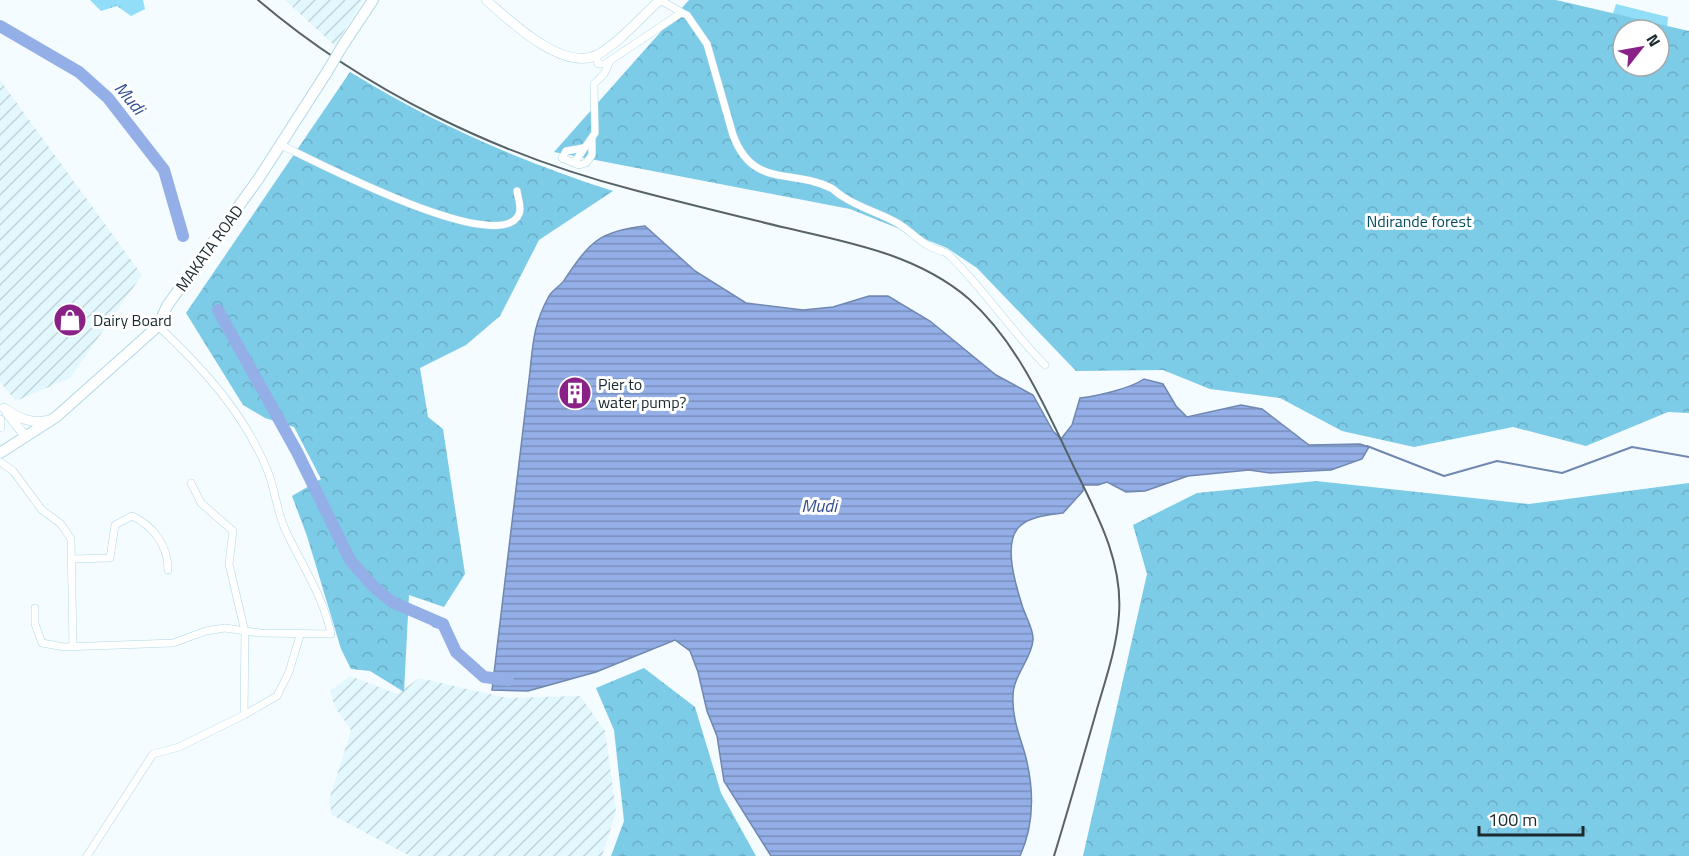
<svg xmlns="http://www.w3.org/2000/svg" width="1689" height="856" viewBox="0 0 1689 856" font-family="'Titillium Web',sans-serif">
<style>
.industrial{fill:url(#industrial-furrows)}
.grass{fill:#92def9}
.forest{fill:url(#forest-crowns);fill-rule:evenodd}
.park{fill:url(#park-tufts)}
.water{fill:url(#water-rules);stroke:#7087b0;stroke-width:1.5}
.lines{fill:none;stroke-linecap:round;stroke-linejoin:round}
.stream{stroke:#7087b0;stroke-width:2}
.river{stroke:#94afe7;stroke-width:12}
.street-casing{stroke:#b0d8e7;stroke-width:8}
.secondary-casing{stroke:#b0d8e7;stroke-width:10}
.primary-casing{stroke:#b0d8e7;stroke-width:12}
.street{stroke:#fff;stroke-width:7}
.secondary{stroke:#fff;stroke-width:9}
.primary{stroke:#fff;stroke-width:10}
.rail{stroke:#566369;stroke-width:2}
.primary-bridge-casing{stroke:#b0d8e7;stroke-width:12;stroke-linecap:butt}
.primary-bridge{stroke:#fff;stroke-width:10}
.labels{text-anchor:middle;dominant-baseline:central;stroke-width:6;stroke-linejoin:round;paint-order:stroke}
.park-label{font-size:16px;fill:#064d60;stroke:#fff}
.street-label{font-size:16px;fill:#1b2a30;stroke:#fff}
.poi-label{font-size:16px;fill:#1b2a30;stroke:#fff;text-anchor:start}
.water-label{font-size:18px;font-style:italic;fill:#334f93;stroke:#fff}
</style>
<defs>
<pattern id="industrial-furrows" width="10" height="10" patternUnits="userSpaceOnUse" patternTransform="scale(1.5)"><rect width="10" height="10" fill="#e3f7fe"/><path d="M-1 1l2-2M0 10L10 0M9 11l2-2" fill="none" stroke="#c2d4da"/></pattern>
<pattern id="forest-crowns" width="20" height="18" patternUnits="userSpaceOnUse" patternTransform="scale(1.5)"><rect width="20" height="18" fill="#7ccbe7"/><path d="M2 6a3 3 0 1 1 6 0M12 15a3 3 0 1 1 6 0" fill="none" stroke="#6baec6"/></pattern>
<pattern id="park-tufts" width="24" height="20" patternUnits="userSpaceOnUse" patternTransform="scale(1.5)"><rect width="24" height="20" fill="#92def9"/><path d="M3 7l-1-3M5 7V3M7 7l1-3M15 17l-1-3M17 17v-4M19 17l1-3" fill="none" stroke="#7dbfd6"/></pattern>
<pattern id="water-rules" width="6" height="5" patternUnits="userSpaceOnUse" patternTransform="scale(1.5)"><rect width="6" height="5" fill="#94afe7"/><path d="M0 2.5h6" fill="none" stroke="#788fbc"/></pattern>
</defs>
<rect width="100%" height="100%" fill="#f4fcff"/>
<g class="industrial">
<path d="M285,0H363L335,46Z"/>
<path d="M0,80L142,275L70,378L16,401L0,382Z"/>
<path d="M350,676L397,694L419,678L507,698L580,696L605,731L616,812L602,856H410L332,815L329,800L351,730L335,707L330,691Z"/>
</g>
<path class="grass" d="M1616,4L1668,17L1666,42L1659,30H1623V66L1594,74Z"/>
<g class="forest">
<path d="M689,0H1556L1689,31V413L1668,412L1586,446L1513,427L1414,447L1342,431L1280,398L1210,389L1163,370L1076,371L977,268L947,248L850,209L554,152ZM1623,30H1659V66H1623Z"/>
<path d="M350,72C435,124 519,161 613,191L539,240L500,316L466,345L420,368L428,417L443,429L465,574L444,607L409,595L404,692L370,671L351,669L341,649L307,536L292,496L321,479L294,427L265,418L243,405L186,313Z"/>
<path d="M1316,481L1529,504L1689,483V856H1083L1147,574L1133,525L1197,493Z"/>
<path d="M644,668L695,707L721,793L756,856H611L624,821L614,730L596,688Z"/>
</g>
<path class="park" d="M90,0H143L145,9L131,16L117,6L101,11Z"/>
<path class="water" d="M645,226L695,271L746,303L803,310L833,307L869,296H888L930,321L996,375L1033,395L1053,431L1061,439L1072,425L1080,398C1097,396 1129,389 1144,379L1163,384L1176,406L1187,417L1241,405L1262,409L1309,445L1360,444L1369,447L1362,459L1331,470L1270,473L1249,470L1188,476L1145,491L1126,492L1107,482L1098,485H1083V491L1063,513C1049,515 1031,516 1020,526C1002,542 1016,586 1022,605C1025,616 1034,629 1033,640C1032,658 1013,676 1013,696C1012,717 1019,734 1025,754C1034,788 1035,823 1020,856H771L724,781L717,736L707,711L698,672L690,651L675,640L596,672L528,691L492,690L530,371C533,342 534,323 549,296C553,289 561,286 565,279C590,242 599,231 645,226Z"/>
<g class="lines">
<path class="stream" d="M1367,446L1444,476L1497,461L1562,473L1632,447L1689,457"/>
<g class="river">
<path d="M0,26L79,72L108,98L164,170L183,236"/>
<path d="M218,310L297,452L350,560L374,587L392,602L443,624"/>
<path d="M436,622L443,624L456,652L484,677L508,680"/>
</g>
<defs>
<g id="street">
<path d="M660,0L683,13"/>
<path d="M596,55L598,64H605L681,13L687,15L707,44L733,135C753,189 791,168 831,188C835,190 838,194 842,196C859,208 881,213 899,224C910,231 918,240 929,246C935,250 943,250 949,255C984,289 1011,331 1045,365"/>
<path d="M281,145C311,159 500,259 519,214C522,208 518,198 517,191"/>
<path d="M583,148L566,151L562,158L579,165L586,163L592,155V139"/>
<path d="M574,163L595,133L594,84L604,74L610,61"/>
<path d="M0,462L13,471L42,510L61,524L71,539L73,646"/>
<path d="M73,559L110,558L115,525L132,516C154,526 168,546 168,570"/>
<path d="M35,608V624L42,643L64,647L173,643L206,631L225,628L260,633L331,634C323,595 301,564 285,529C276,509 275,487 266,467C243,412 201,366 158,326"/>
<path d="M244,715L277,696L289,672L300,635"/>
<path d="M87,856L153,754L179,747L244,715L245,632L229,564L233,531L201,503L191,483"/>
</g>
<g id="secondary">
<path d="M486,0C510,21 563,72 597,55C620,42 640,18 660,0"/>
<path d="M4,408C17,417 32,425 48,420"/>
<path d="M7,413L26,437"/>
<path d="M0,420V427"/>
</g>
<g id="primary">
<path d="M343,45L373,0"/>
<path d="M0,453L56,417L158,326L167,306L259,178L327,72"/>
</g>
</defs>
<use href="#street" class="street-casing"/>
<use href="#secondary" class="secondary-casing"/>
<use href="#primary" class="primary-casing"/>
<use href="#street" class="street"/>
<use href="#secondary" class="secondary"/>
<use href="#primary" class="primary"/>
<path class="rail" d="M258,0C365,91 498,155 634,190C683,203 733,215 782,227C847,242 917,254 969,299C1017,342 1045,406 1072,463C1095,511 1123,559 1119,614C1117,647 1106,678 1097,709C1083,758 1069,807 1054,856"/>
<defs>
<path id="primary-bridge" d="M327,72L343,45"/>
</defs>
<use href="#primary-bridge" class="primary-bridge-casing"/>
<use href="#primary-bridge" class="primary-bridge"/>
</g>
<defs>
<symbol id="shop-disc" viewBox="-11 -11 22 22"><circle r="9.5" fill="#8a2187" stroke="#fff"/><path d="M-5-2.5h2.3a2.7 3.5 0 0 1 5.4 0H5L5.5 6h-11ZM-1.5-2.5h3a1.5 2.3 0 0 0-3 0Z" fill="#fff"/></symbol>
<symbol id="building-disc" viewBox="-11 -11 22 22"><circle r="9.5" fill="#8a2187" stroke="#fff"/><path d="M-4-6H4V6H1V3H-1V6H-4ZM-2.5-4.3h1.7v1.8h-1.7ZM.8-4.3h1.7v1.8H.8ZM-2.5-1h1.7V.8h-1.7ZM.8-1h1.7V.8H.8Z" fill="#fff"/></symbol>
</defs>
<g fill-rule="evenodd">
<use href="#shop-disc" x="51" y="301" width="38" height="38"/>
<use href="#building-disc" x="556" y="374" width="38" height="38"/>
</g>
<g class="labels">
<g class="park-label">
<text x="1419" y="221">Ndirande forest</text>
</g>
<g class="street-label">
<text transform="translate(209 248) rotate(-54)">MAKATA ROAD</text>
</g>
<g class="poi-label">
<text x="93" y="320">Dairy Board</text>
<text x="598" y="384">Pier to<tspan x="598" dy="18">water pump?</tspan></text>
</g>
<g class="water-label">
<text transform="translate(130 98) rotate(50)">Mudi</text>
<text x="819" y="505">Mudi</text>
</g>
</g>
<g transform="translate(1641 48) rotate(59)"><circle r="28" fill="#ffffff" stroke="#a4aaac" stroke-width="1.5"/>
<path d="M0-4.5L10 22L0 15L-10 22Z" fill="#8a2187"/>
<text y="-9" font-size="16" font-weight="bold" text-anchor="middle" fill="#1b2a30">N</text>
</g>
<path d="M1479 826v9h104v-9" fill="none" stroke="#1b2a30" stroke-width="3"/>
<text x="1488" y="826" font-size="18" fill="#1b2a30" stroke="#ffffff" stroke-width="4.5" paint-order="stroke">100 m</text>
</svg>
